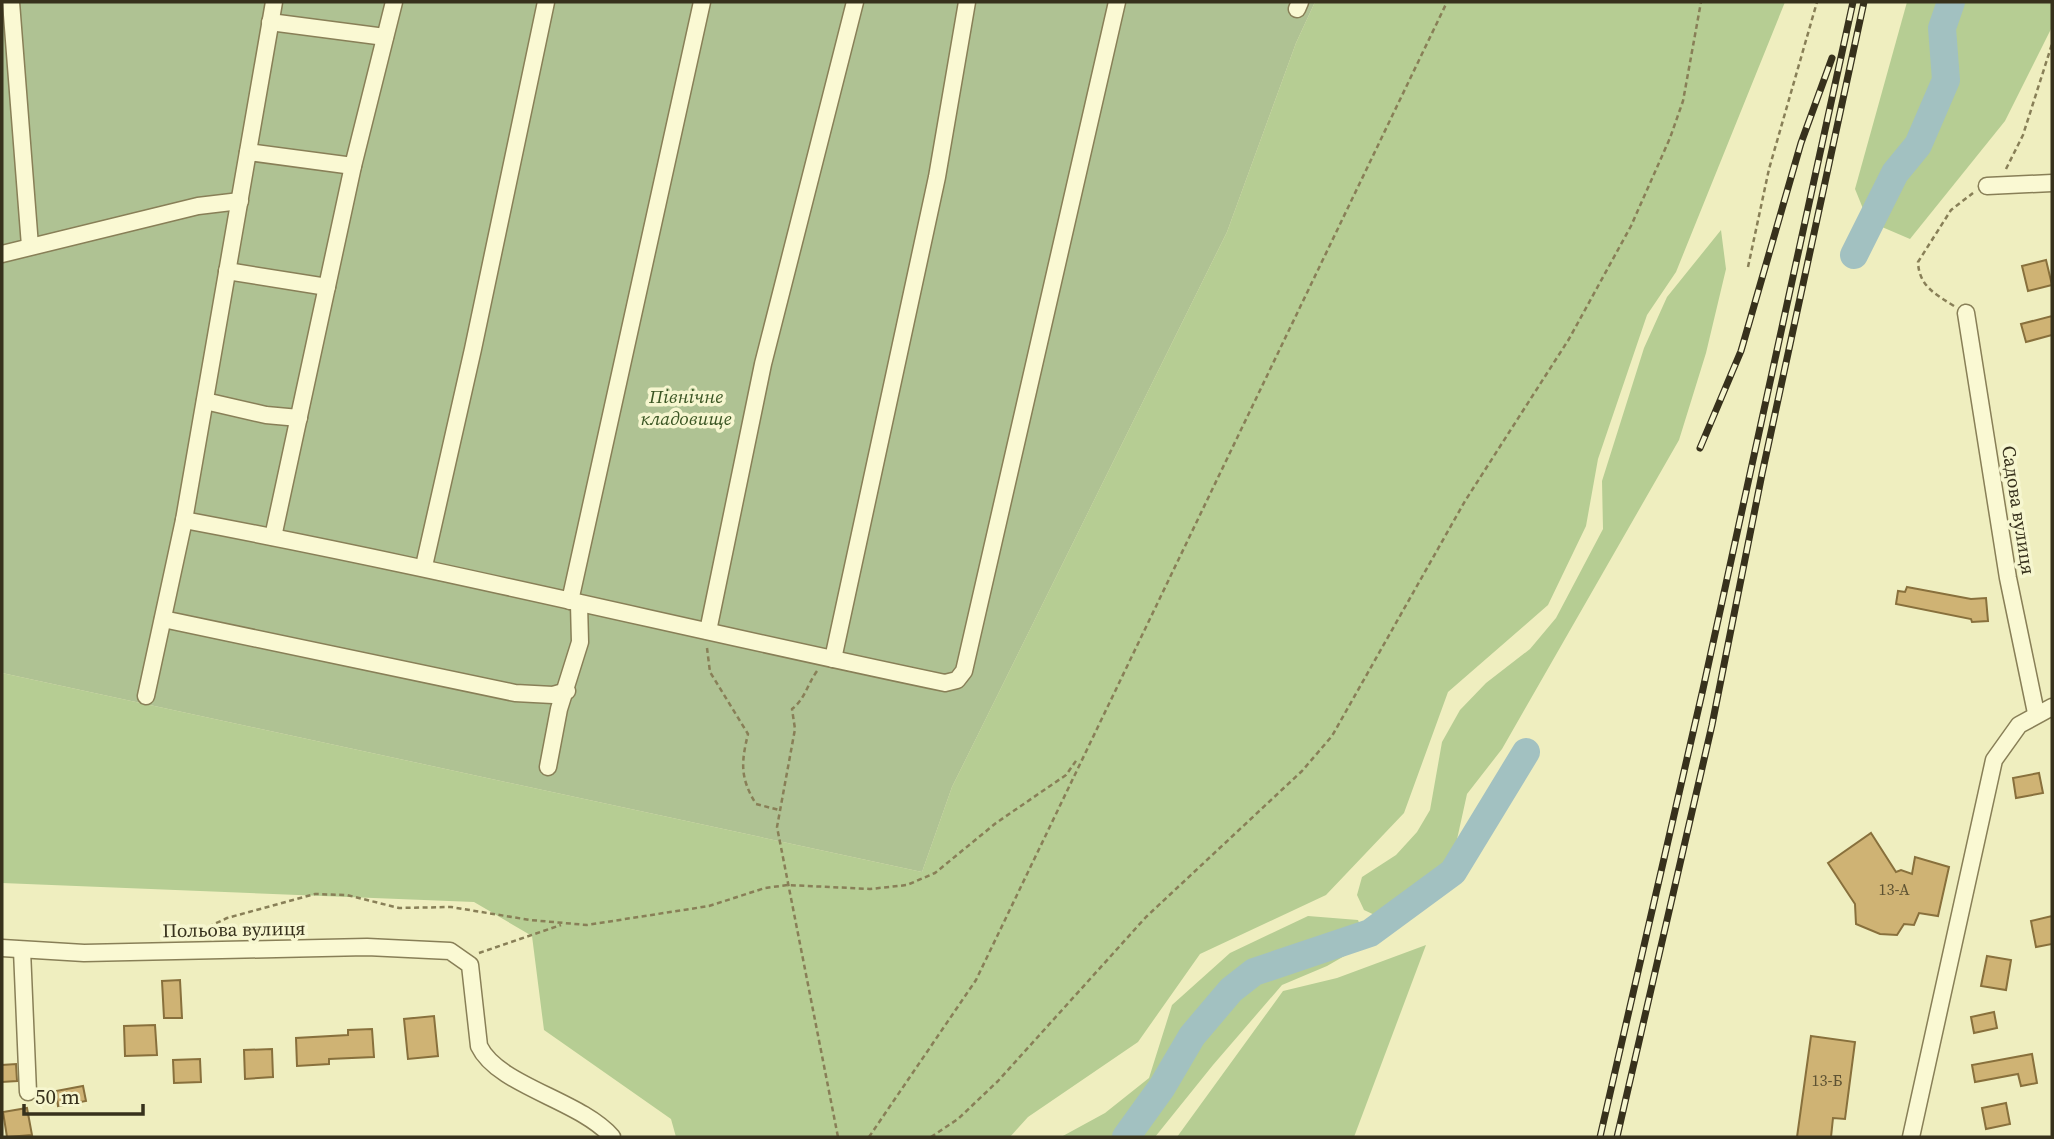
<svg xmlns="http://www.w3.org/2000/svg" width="2054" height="1139" viewBox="0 0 2054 1139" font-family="'Source Serif 4',serif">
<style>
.green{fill:#b6cd93}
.cemetery{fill:#afc293}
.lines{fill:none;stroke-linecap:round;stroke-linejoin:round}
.river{stroke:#a2c1c1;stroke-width:28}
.building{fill:#cfb374;stroke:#88703c;stroke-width:2}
.minor-casing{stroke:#887f57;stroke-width:19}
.path{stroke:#887f57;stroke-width:2.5;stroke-dasharray:5 3.5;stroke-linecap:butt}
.minor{stroke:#faf9d3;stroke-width:16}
.rail-casing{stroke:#37311c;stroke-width:7}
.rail{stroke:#f6f6cf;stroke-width:4.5;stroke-dasharray:13;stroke-linecap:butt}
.labels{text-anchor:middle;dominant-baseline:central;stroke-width:7;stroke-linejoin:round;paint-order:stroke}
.number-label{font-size:16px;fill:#5d5232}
.park-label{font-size:19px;font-style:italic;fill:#395422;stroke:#f6f6cf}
.street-label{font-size:19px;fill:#37311c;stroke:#f6f6cf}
</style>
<rect width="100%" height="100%" fill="#efeebf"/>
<g class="green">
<path d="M1315,2H1785L1676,272L1647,315L1598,459L1586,526L1548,605L1448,692L1404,813L1326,895L1200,954L1138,1042L1028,1117L1010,1137H676L671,1119L544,1030L532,936L474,902L2,883V673L922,872L952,787L1227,232L1296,43Z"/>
<path d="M1907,2H2052V27L2005,121L1910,239L1868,221L1855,189Z"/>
<path d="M1721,230L1726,269L1706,353L1679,440L1502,749L1467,794L1454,853L1397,908L1381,918L1364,910L1357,895L1362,877L1396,855L1417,832L1430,810L1442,742L1460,710L1486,683L1530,649L1556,618L1603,529L1602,481L1644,348L1667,297Z"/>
<path d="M1308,916L1358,920L1367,943L1327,966L1282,985L1213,1065L1155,1137H1061L1105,1113L1149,1078L1172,1005L1230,953Z"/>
<path d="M1426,945L1354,1137H1177L1283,991L1337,978Z"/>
</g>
<path class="cemetery" d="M2,2H1315L1296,43L1227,232L952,787L922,872L2,673Z"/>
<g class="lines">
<g class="river">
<path d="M1854,255L1895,173L1918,145L1946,80L1942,28L1951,2"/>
<path d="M1126,1137L1162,1087L1192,1036L1231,990L1254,972L1370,933L1453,872L1526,752"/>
</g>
</g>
<g class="building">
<path d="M2046,260L2052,285L2028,291L2022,266Z"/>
<path d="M2052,316V335L2026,342L2021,324Z"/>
<path d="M1907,587L1971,599L1986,598L1988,621L1972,622L1971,619L1896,604L1898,591L1905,592Z"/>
<path d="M2039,773L2043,793L2016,798L2013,778Z"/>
<path d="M1871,833L1896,872L1901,870L1912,874L1915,857L1949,867L1938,916L1919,913L1914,925L1904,924L1897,935L1880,934L1856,924L1855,904L1828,863Z"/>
<path d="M2052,916V944L2036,947L2031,921Z"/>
<path d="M1987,956L2011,960L2006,990L1981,986Z"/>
<path d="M180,980L182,1018H164L162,981Z"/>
<path d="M1994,1012L1997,1028L1974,1033L1971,1017Z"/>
<path d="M434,1016L438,1056L408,1059L404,1019Z"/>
<path d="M155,1025L157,1055L125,1056L124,1026Z"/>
<path d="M372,1029L374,1057L329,1059V1064L297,1066L296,1038L348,1035V1030Z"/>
<path d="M1811,1036L1855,1042L1845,1119L1833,1118L1831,1137H1797Z"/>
<path d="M272,1049L273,1077L245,1079L244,1050Z"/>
<path d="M2032,1054L2037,1083L2021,1086L2018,1074L1975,1082L1972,1065Z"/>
<path d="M200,1059L201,1082L174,1083L173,1060Z"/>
<path d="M16,1064L17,1081L2,1082V1065Z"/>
<path d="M83,1086L86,1101L58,1106L56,1091Z"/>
<path d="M2006,1103L2010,1124L1986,1129L1982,1108Z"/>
<path d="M27,1108L32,1135L7,1137L3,1112Z"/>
</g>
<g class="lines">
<defs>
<g id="minor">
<path d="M11,2L30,246"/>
<path d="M1297,9L1300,2"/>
<path d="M270,22L385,37"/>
<path d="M248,152L353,166"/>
<path d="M1987,186L2052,183"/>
<path d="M2,254L198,206L240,201"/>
<path d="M227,271L327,287"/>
<path d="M1966,313L2008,578L2036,713"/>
<path d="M205,401L266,415L299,418"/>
<path d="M184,520C440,568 691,630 945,683L957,680L964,671L1117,2"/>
<path d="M273,537L353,166L394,2"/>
<path d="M424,566L473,349L546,2"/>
<path d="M570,601L702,2"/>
<path d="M163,619L515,693L553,695L567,691"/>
<path d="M708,631L763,364L855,2"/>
<path d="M833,659L937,177L967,2"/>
<path d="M146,696L184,520L274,2"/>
<path d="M548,767L559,709L580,642L579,604"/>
<path d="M2,948L84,953L367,947L450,951L470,965L479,1046C498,1086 580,1100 612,1137"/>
<path d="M22,950L28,1092"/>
<path d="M1911,1137L1994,760L2019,725L2052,707"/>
</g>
</defs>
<use href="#minor" class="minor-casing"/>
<g class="path">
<path d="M2006,169L2023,135L2052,44"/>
<path d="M1748,267L1769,169L1817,2"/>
<path d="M1954,306C1935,294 1919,286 1918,262L1951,210L1973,193"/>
<path d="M707,648L710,672L748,734C741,763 740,778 756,804L779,810"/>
<path d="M817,671C807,685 805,699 792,709L795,729L777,827L838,1137"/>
<path d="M193,934L227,918L315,894L347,895L399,908L451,907L530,920L587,925L709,906L765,888L788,885L870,889L907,885L935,873L996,823L1066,775L1078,758"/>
<path d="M479,953L561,925"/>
<path d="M869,1137L976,980L1447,2"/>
<path d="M931,1137L958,1119L998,1081L1146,917L1302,771L1332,736L1465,501L1569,339L1631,226L1670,138L1683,101L1701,2"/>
</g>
<use href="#minor" class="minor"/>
<defs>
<g id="rail">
<path d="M1700,448L1741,351L1801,143L1832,58"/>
<path d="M1600,1137L1703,689L1853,2"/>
<path d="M1617,1137L1712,725L1762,474L1864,2"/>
</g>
</defs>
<use href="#rail" class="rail-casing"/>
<use href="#rail" class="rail"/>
</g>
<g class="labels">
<g class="number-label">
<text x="1894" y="889">13-А</text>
<text x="1827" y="1080">13-Б</text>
</g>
<g class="park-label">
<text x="686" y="396">Північне<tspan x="686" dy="22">кладовище</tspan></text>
</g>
<g class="street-label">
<text transform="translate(2019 510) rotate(81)">Садова вулиця</text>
<text transform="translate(234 929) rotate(-1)">Польова вулиця</text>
</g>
</g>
<rect width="2054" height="1139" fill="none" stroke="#37311c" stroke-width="7"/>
<path d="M24 1104v10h119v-10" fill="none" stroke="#37311c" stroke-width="3.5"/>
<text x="35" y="1104" font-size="21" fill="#37311c" stroke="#f6f6cf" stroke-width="5" paint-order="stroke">50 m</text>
</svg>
